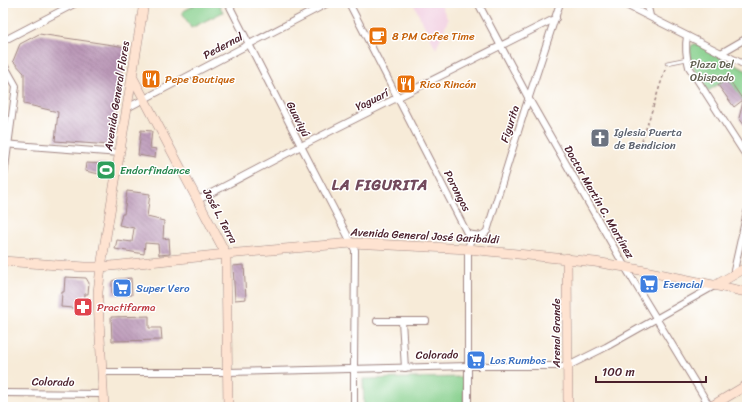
<svg xmlns="http://www.w3.org/2000/svg" width="750" height="410" viewBox="0 0 750 410" font-family="Sriracha,sans-serif">
<style>
.built{fill:#f2cfe1}
.park{fill:#85cf8b;stroke:#68775b}
.building{fill:url(#building-back-hatch)}
.lines{fill:none;stroke-linecap:round;stroke-linejoin:round}
.lane-casing{stroke:#a08582;stroke-width:4.5}
.street-casing{stroke:#a08582;stroke-width:8}
.secondary-casing{stroke:#a08582;stroke-width:10}
.path{stroke:#a08582;stroke-width:1.5;stroke-dasharray:3 3;stroke-linecap:butt}
.lane{stroke:#fff;stroke-width:3}
.street{stroke:#fff;stroke-width:6}
.secondary{stroke:#fee3d1;stroke-width:9}
.labels{text-anchor:middle;dominant-baseline:central;stroke-width:3;stroke-linejoin:round;paint-order:stroke}
.food-label{font-size:11px;fill:#c56008;stroke:#fff;text-anchor:start}
.street-label{font-size:11px;fill:#4a1f2b;stroke:#fff}
.park-label{font-size:11px;fill:#5f5d4d;stroke:#fff}
.worship-label{font-size:11px;fill:#5b616d;stroke:#fff;text-anchor:start}
.leisure-label{font-size:11px;fill:#27864d;stroke:#fff;text-anchor:start}
.shop-label{font-size:11px;fill:#366cbe;stroke:#fff;text-anchor:start}
.health-label{font-size:11px;fill:#be3a42;stroke:#fff;text-anchor:start}
.district-label{font-size:15px;font-weight:bold;letter-spacing:1px;fill:#72495c;stroke:#fff}
</style>
<defs>
<pattern id="building-back-hatch" width="6" height="6" patternUnits="userSpaceOnUse"><rect width="6" height="6" fill="#bb98b8"/><path d="M-1 5l2 2M0 0l6 6M5-1l2 2" fill="none" stroke="#9a7b96"/></pattern>
</defs>
<rect width="100%" height="100%" fill="#fff"/>
<filter id="ink" filterUnits="userSpaceOnUse"><feTurbulence type="fractalNoise" baseFrequency=".025" numOctaves="2"/><feDisplacementMap in="SourceGraphic" scale="8" xChannelSelector="R" yChannelSelector="G"/><feConvolveMatrix kernelMatrix="1 2 1 2 8 2 1 2 1" color-interpolation-filters="sRGB"/></filter>
<filter id="wash" filterUnits="userSpaceOnUse"><feTurbulence type="fractalNoise" baseFrequency=".012" numOctaves="4" result="noise"/><feDisplacementMap in="SourceGraphic" scale="16" xChannelSelector="R" yChannelSelector="G"/><feGaussianBlur stdDeviation="0.9" result="paint"/><feColorMatrix in="noise" values="0 0 0 0 0 0 0 0 0 0 0 0 0 0 0 0 0 1.4 0 .05"/><feComposite in="paint" operator="in"/></filter>
<g filter="url(#wash)">
<rect width="100%" height="100%" fill="#f7ebd8"/>
<path class="built" d="M413,3H440L448,20L436,49Z"/>
<g class="park">
<path d="M198,3H218L223,12L191,28L182,12Z"/>
<path d="M694,44H697L747,71V87L743,101L728,78L708,91C698,76 690,67 690,48L691,46Z"/>
<path d="M464,377V407H364L363,379Z"/>
</g>
<g id="blocks">
<g class="building">
<path d="M39,34L126,47L110,145L55,141L58,112L24,104V73L13,61L20,44Z"/>
<path d="M153,73L157,81L149,86L145,77Z"/>
<path d="M728,78L743,100L734,107L718,85Z"/>
<path d="M745,94L747,95V129L739,118Z"/>
<path d="M141,130L152,131L150,148L156,149L155,158L138,155Z"/>
<path d="M86,163L106,164L104,175L85,171Z"/>
<path d="M127,191L150,194L147,217L164,221L163,239L169,238L170,254L159,255L158,244L145,243L144,254L115,249L117,240L132,242L134,228L119,225L122,214H124Z"/>
<path d="M244,265L246,299L235,300L233,266Z"/>
<path d="M65,277L86,278L89,283L88,294H85L84,309L61,307L62,292H64Z"/>
<path d="M131,278L132,295H112V281L118,279Z"/>
<path d="M149,316V328H161L162,340L112,341L111,317Z"/>
</g>
</g>
</g>
<g filter="url(#ink)">
<use href="#blocks" fill-opacity="0" stroke="#a08582" stroke-width="1"/>
<g class="lines">
<defs>
<path id="lane" d="M667,63L687,59"/>
<g id="street">
<path d="M228,3L301,146L355,250L354,368V407"/>
<path d="M349,3L469,237L470,242L468,249V407"/>
<path d="M478,3L529,99L625,267L710,407"/>
<path d="M622,3L747,66"/>
<path d="M647,3L650,16"/>
<path d="M687,36C685,47 686,56 689,67L747,157"/>
<path d="M3,41L76,3"/>
<path d="M721,53L747,38"/>
<path d="M3,63L16,86L3,183"/>
<path d="M127,108L328,3"/>
<path d="M3,144L120,153"/>
<path d="M198,200L301,146L556,18"/>
<path d="M468,234C475,235 482,238 487,231L525,109L560,3"/>
<path d="M733,275L747,212"/>
<path d="M377,321H402L405,368"/>
<path d="M402,321H426"/>
<path d="M102,372H227L468,366H568L606,347L716,285"/>
<path d="M3,393L103,394"/>
</g>
<g id="secondary">
<path d="M132,76L226,254L228,407"/>
<path d="M567,258L568,407"/>
<path d="M3,261L85,267H101L226,254L352,243L468,249L595,262L625,267L747,292"/>
<path d="M716,285L747,267"/>
<path d="M104,407L98,302V292L101,267L144,3"/>
<path d="M710,407L747,385"/>
</g>
</defs>
<use href="#lane" class="lane-casing"/>
<use href="#street" class="street-casing"/>
<use href="#secondary" class="secondary-casing"/>
<path class="path" d="M640,147L666,67"/>
<use href="#lane" class="lane"/>
<use href="#street" class="street"/>
<use href="#secondary" class="secondary"/>
</g>
</g>
<defs>
<symbol id="cafe-square" viewBox="-11 -11 22 22"><rect x="-9" y="-9" width="18" height="18" rx="4" fill="#e8710a" stroke="#fff"/><path d="M-5.5-4.5H6V0H3Q3 3.5 0 3.5H-2.5Q-5.5 3.5-5.5 0ZM3-3.2v2h1.7v-2ZM-6 4.5H4V6H-6Z" fill="#fff"/></symbol>
<symbol id="restaurant-square" viewBox="-11 -11 22 22"><rect x="-9" y="-9" width="18" height="18" rx="4" fill="#e8710a" stroke="#fff"/><path d="M-5-6h1v4h1v-4h1v4h1v-4h1v5L-1.5 .5V6h-2V.5L-5-1ZM5-6V6H3V1.5H1.5Q1.5-4 5-6Z" fill="#fff"/></symbol>
<symbol id="church-square" viewBox="-11 -11 22 22"><rect x="-9" y="-9" width="18" height="18" rx="4" fill="#6b7280" stroke="#fff"/><path d="M-1.2-6h2.4v3.5h3.3v2.4h-3.3V6h-2.4V-.1h-3.3v-2.4h3.3Z" fill="#fff"/></symbol>
<symbol id="stadium-square" viewBox="-11 -11 22 22"><rect x="-9" y="-9" width="18" height="18" rx="4" fill="#2e9e5b" stroke="#fff"/><path d="M0-5a6.5 5 0 1 0 0 10a6.5 5 0 1 0 0-10ZM-3.5-1.8h7v3.6h-7Z" fill="#fff"/></symbol>
<symbol id="supermarket-square" viewBox="-11 -11 22 22"><rect x="-9" y="-9" width="18" height="18" rx="4" fill="#3f7fe0" stroke="#fff"/><path d="M-6-5.5h2.5l.6 2H6L4.5 2H-2.5L-4.4-4H-6ZM-1.5 3.2a1.3 1.3 0 1 0 .1 0ZM3 3.2a1.3 1.3 0 1 0 .1 0Z" fill="#fff"/></symbol>
<symbol id="pharmacy-square" viewBox="-11 -11 22 22"><rect x="-9" y="-9" width="18" height="18" rx="4" fill="#e0444e" stroke="#fff"/><path d="M-2-6h4v4h4v4h-4v4h-4v-4h-4v-4h4Z" fill="#fff"/></symbol>
</defs>
<g fill-rule="evenodd">
<use href="#cafe-square" x="367" y="25" width="22" height="22"/>
<use href="#restaurant-square" x="140" y="68" width="22" height="22"/>
<use href="#restaurant-square" x="395" y="73" width="22" height="22"/>
<use href="#church-square" x="589" y="127" width="22" height="22"/>
<use href="#stadium-square" x="95" y="159" width="22" height="22"/>
<use href="#supermarket-square" x="638" y="273" width="22" height="22"/>
<use href="#supermarket-square" x="111" y="277" width="22" height="22"/>
<use href="#pharmacy-square" x="72" y="296" width="22" height="22"/>
<use href="#supermarket-square" x="465" y="349" width="22" height="22"/>
</g>
<g class="labels">
<g class="food-label">
<text x="392" y="36">8 PM Cofee Time</text>
<text x="165" y="79">Pepe Boutique</text>
<text x="420" y="84">Rico Rincón</text>
</g>
<g class="street-label">
<text transform="translate(223 46) rotate(-28)">Pedernal</text>
<text transform="translate(117 96) rotate(-81)">Avenida General Flores</text>
<text transform="translate(372 100) rotate(-26)">Yaguarí</text>
<text transform="translate(298 119) rotate(63)">Guaviyú</text>
<text transform="translate(510 124) rotate(-72)">Figurita</text>
<text transform="translate(457 191) rotate(63)">Porongos</text>
<text transform="translate(599 202) rotate(60)">Doctor Martín C. Martínez</text>
<text transform="translate(220 216) rotate(62)">José L. Terra</text>
<text transform="translate(425 236) rotate(3)">Avenida General José Garibaldi</text>
<text transform="translate(556 333) rotate(-90)">Arenal Grande</text>
<text transform="translate(437 355) rotate(-1)">Colorado</text>
<text transform="translate(53 382) rotate(1)">Colorado</text>
</g>
<g class="park-label">
<text x="712" y="64">Plaza Del<tspan x="712" dy="13">Obispado</tspan></text>
</g>
<g class="worship-label">
<text x="614" y="132">Iglesia Puerta<tspan x="614" dy="13">de Bendicion</tspan></text>
</g>
<g class="leisure-label">
<text x="120" y="170">Endorfindance</text>
</g>
<g class="shop-label">
<text x="663" y="284">Esencial</text>
<text x="136" y="288">Super Vero</text>
<text x="490" y="360">Los Rumbos</text>
</g>
<g class="health-label">
<text x="97" y="307">Practifarma</text>
</g>
<g class="district-label">
<text x="380" y="185">LA FIGURITA</text>
</g>
</g>
<rect width="750" height="410" fill="none" stroke="#fff" stroke-width="16"/>
<path d="M596 376v6h110v-6" fill="none" stroke="#4a1f2b" stroke-width="2"/>
<text x="602" y="376" font-size="12" fill="#4a1f2b" stroke="#ffffff" stroke-width="3" paint-order="stroke">100 m</text>
</svg>
